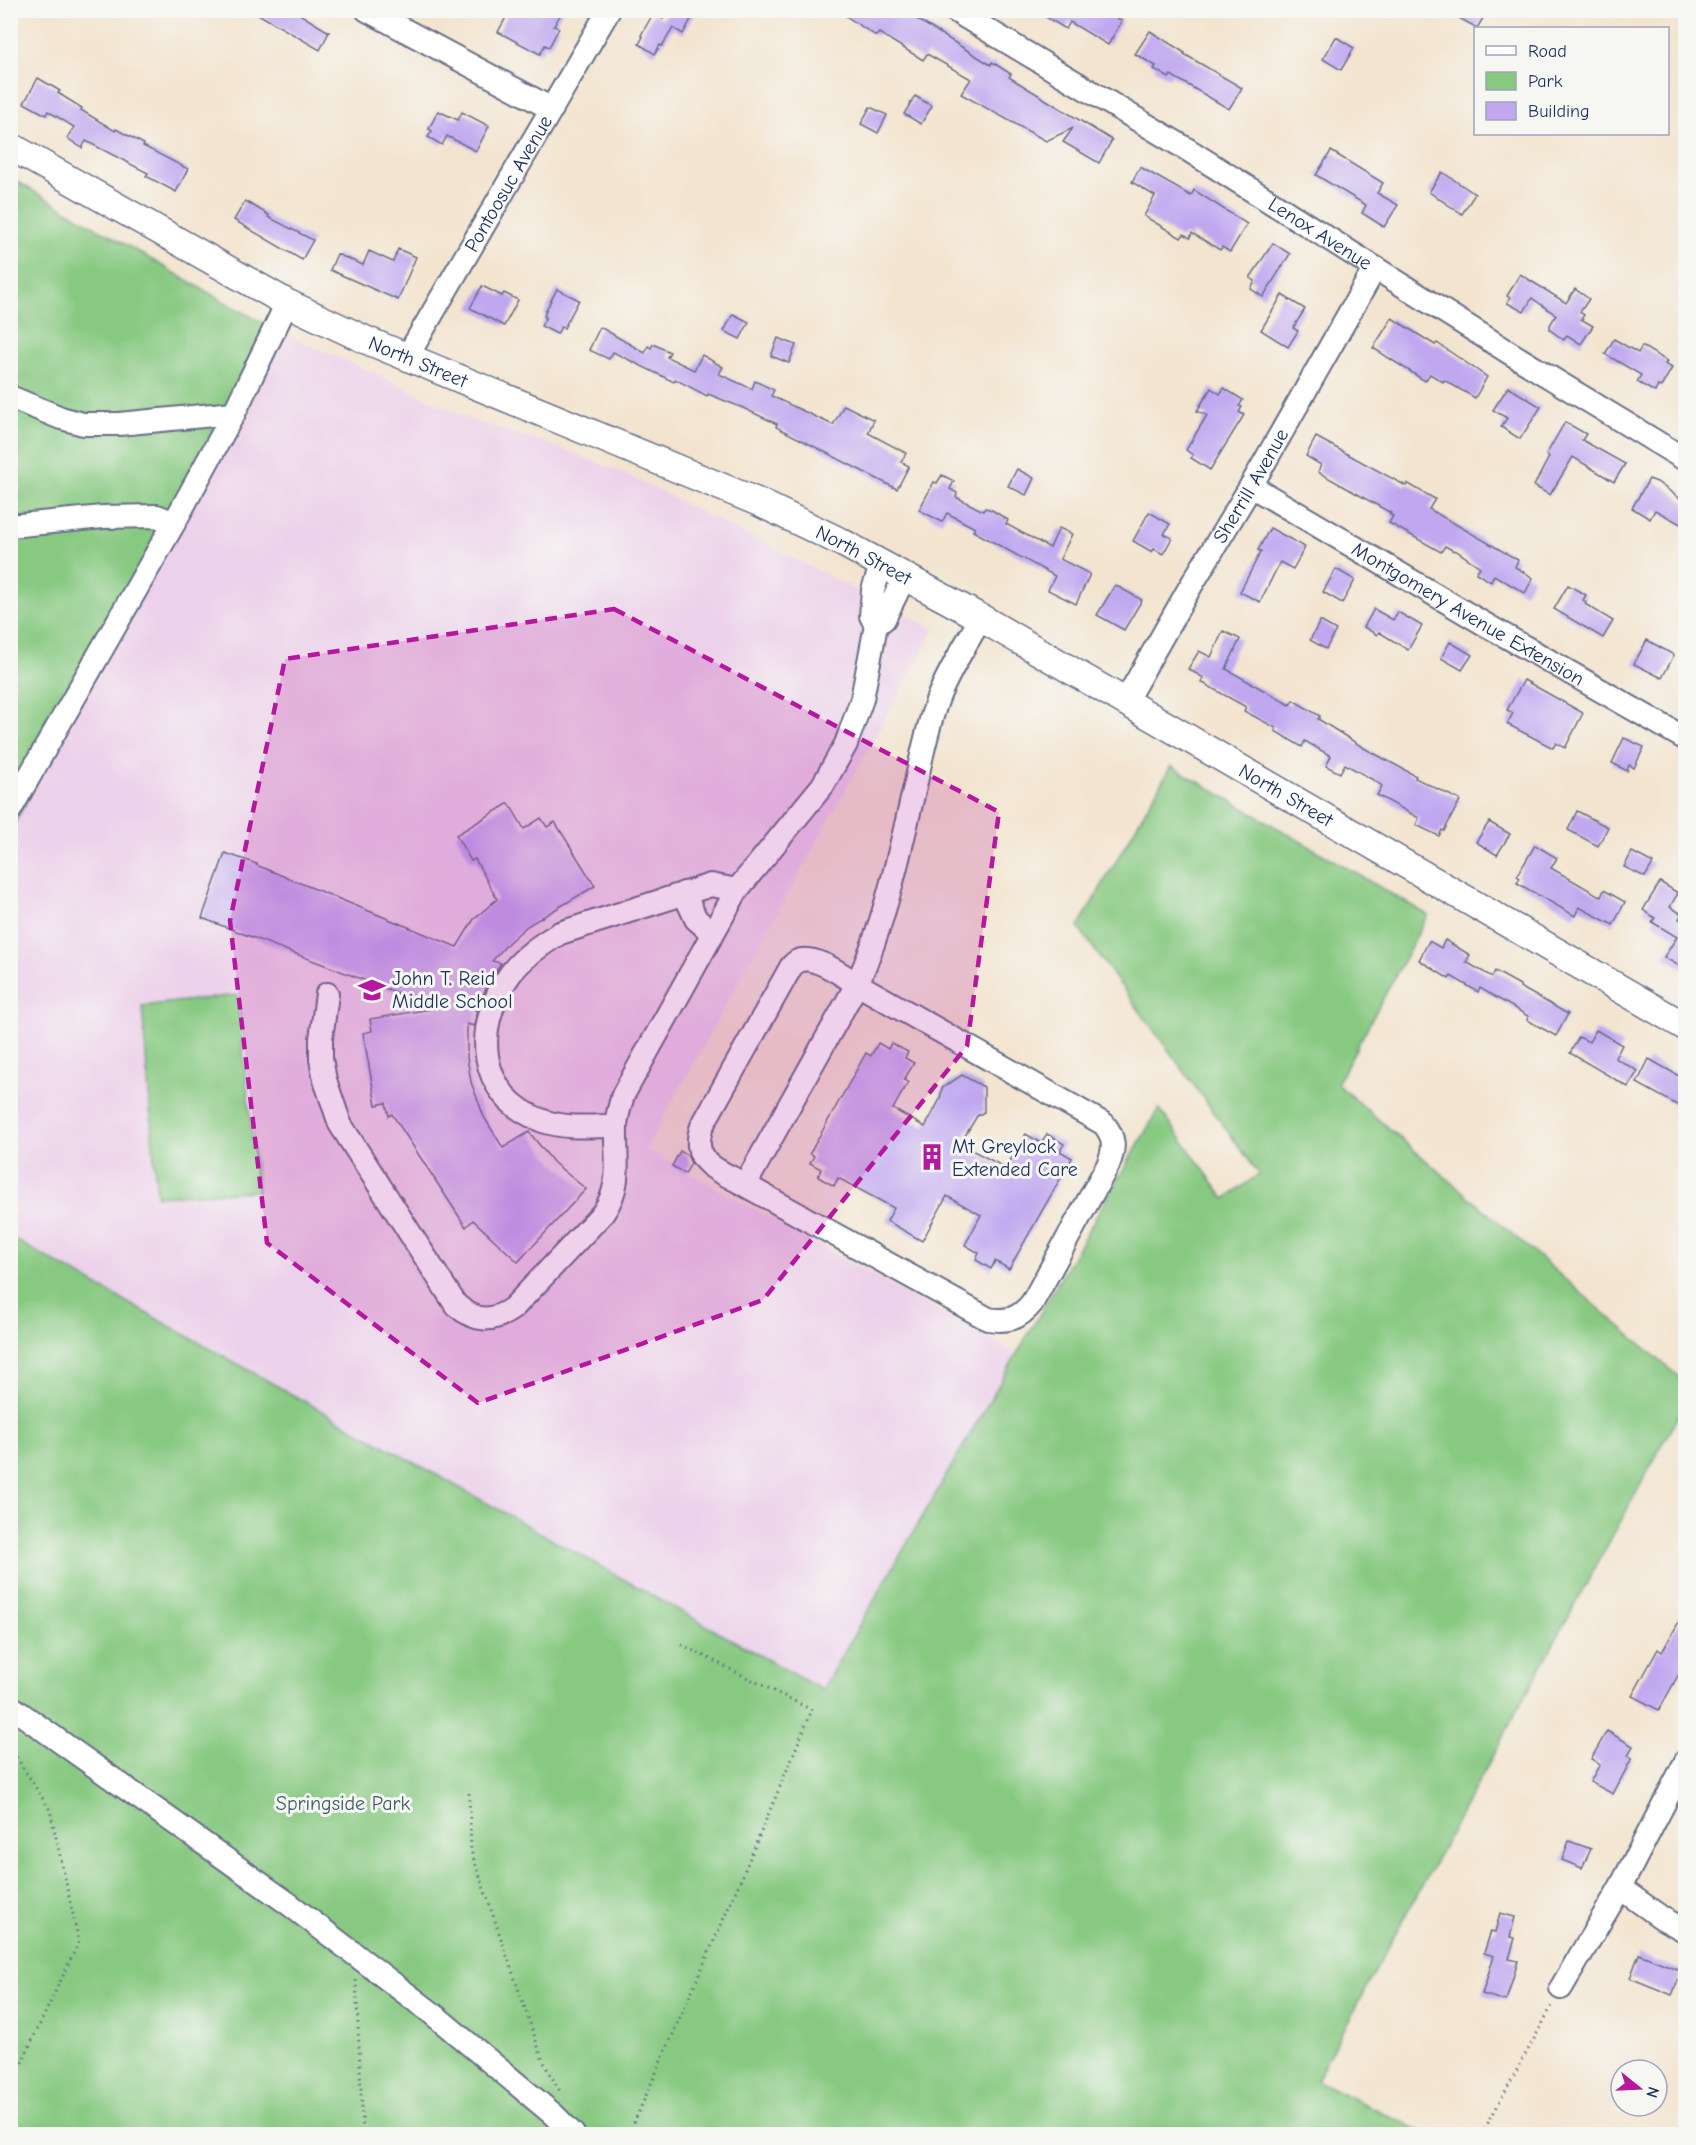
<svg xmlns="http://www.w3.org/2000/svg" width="1696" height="2145" viewBox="0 0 1696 2145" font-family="'Comic Neue',sans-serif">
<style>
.built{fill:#ecd1ea}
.green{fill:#87c981;stroke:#517c70;stroke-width:1.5}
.building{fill:#c0a7f0}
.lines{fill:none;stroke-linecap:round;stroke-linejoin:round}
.minor-casing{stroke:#676e86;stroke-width:26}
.major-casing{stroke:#676e86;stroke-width:30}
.path{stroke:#676e86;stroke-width:3;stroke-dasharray:1.5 4.5;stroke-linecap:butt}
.minor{stroke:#fff;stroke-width:22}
.major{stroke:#fff;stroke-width:27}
.marked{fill:#b5179e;fill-opacity:0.2;stroke:#b5179e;stroke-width:4.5;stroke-dasharray:12 8;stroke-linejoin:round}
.labels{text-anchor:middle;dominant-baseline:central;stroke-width:6;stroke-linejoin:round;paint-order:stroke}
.street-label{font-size:20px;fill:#1b2f5e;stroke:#f6f6f2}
.poi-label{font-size:20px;fill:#1b2f5e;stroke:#f6f6f2;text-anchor:start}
.park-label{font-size:20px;fill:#3b5d68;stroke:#f6f6f2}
</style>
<rect width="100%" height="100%" fill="#f6f6f2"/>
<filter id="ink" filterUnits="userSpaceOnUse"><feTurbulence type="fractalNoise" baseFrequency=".0167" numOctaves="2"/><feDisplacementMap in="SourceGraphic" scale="12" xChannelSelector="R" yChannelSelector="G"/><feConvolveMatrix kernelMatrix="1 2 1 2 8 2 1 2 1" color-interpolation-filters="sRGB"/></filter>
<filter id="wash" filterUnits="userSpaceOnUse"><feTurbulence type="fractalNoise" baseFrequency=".008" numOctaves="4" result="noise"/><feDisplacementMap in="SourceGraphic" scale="24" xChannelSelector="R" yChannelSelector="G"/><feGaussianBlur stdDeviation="1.35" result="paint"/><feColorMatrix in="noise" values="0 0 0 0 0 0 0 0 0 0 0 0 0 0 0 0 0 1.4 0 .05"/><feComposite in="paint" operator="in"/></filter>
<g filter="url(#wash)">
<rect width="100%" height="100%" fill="#f3e4cf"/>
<path class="built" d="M276,330L376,374L474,421L544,442L617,470L935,629L646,1149L1017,1354L822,1690L11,1237V830Z"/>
<g class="green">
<path d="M11,178L228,304L276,330L11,830Z"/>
<path d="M1171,766L1428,915L1337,1084L1685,1382V1403L1316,2080L1426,2134H11L10,1237L822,1690L1159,1108L1225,1199L1259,1174L1078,927Z"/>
<path d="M237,995L258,1191L157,1196L142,1006Z"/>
</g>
<g id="blocks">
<g class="building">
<path d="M251,10H293L329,32L320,50Z"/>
<path d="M510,10H563L554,26L559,28L549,47L545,45L540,54L498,32Z"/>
<path d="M668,10H696L683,34L673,28L662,46L660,45L655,54L639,44L643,37L641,35L653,14L663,19Z"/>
<path d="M837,10H902L991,65L992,62L1011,74L1009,77L1112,140L1099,163L1063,142L1073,128L1046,141L961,94L971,79L927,54L923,60L879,33L876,36Z"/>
<path d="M1034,10H1105L1122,21L1108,45L1070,22L1066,29Z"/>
<path d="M1445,10H1488L1477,28Z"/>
<path d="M1150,31L1185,53L1184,54L1242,88L1229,109L1171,75L1169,78L1154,69L1156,66L1135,54Z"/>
<path d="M1336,37L1354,48L1341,70L1323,59Z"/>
<path d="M38,78L60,91L58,93L82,108L81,110L115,131L116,129L144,144L143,146L188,169L176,192L146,176L148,173L86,141L82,148L67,138L74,127L48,111L46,115L24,103Z"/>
<path d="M915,96L932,106L921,124L904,114Z"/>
<path d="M870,107L887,115L878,133L861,124Z"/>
<path d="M438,111L458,120L462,112L489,126L476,151L447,136L442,145L428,137L432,131L429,129Z"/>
<path d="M1331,151L1383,183L1377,193L1398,205L1384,227L1362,213L1366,205L1316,175Z"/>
<path d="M1140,167L1191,196L1194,190L1247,224L1230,252L1222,247L1220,250L1192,233L1190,238L1184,234L1181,238L1144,216L1155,196L1132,182Z"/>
<path d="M1442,172L1475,194L1462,214L1429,192Z"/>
<path d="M245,201L269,215L268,217L313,240L302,260L234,220Z"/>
<path d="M1273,243L1290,254L1263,297L1251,289L1255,281L1250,278Z"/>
<path d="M398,249L416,257L398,300L330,270L337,254L363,265L369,251L393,262Z"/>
<path d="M1520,274L1566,303L1575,289L1589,299L1580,312L1584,315L1581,319L1593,326L1581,344L1567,335L1564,340L1550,330V325L1556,315L1532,298L1524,312L1507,303L1510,298L1507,296Z"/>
<path d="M482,286L502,296L504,293L518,300L504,326L470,308Z"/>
<path d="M557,289L579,300L564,328L561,327L557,334L541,326L546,317L544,316L546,310Z"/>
<path d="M1282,295L1305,309L1293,328L1298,331L1288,347L1261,330Z"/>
<path d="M733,314L749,322L740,339L724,331Z"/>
<path d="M1392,318L1435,345L1437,343L1443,347L1487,377L1475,398L1444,380L1443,382L1430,374L1425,381L1373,348Z"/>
<path d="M600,327L645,353L648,346L651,348L653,344L670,352L667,357L694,370L702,355L723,367L719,374L752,389L755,381L774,390L771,396L833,425L844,405L874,420L868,433L906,453L901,462L909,466L897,489L776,427L777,424L743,408L708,394L707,396L675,379L674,382L613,352L609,359L589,350Z"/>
<path d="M778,338L796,345L789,363L771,356Z"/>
<path d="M1614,339L1638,353L1642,346L1667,361L1665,364L1672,368L1661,387L1658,386L1655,392L1637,382L1641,375L1605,354Z"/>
<path d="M1508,387L1541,407L1520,439L1501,427L1507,418L1493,410Z"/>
<path d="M1211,388L1220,394L1224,388L1243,400L1239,406L1242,407L1239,412L1244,415L1210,470L1191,458L1193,455L1186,450L1207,415L1197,411Z"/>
<path d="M1565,422L1586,434L1582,440L1625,464L1614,482L1573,457L1550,495L1534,486L1549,457L1546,455Z"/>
<path d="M1316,437L1406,486L1407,483L1426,494L1435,499L1429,509L1518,560L1515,567L1533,578L1525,593L1494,575L1491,582L1476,573L1480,567L1455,550L1454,551L1445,546L1441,552L1389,523L1393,516L1390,515L1391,513L1318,472L1321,465L1306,456Z"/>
<path d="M1017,469L1034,478L1026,495L1008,486Z"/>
<path d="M942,475L954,481L950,489L957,493L956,497L983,511L985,508L992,510L1008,520L1006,524L1050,548L1059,528L1072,534L1060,559L1090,574L1076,604L1048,590L1055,576L973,531L975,528L947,513L942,522L919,510L934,482L937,483Z"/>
<path d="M1649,479L1657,482L1686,503V527L1655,510L1650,519L1632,508Z"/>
<path d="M1149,512L1170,524L1164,534L1172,538L1163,554L1154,549L1152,552L1133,541Z"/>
<path d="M1270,528L1305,547L1293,569L1280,562L1260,602L1240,592L1261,551L1258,550Z"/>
<path d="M1336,569L1355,580L1342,603L1323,592Z"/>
<path d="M1115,585L1142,600L1124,630L1097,615Z"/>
<path d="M1568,585L1586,595L1583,600L1586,602L1585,604L1613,621L1603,638L1554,609Z"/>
<path d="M1374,609L1393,620L1398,612L1422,626L1408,650L1379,632L1377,635L1364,627Z"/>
<path d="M1320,621L1336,630L1326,649L1310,640Z"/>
<path d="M1223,631L1240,639L1226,669L1290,705L1293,700L1320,716L1318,719L1364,748L1416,776L1415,778L1460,800L1444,831L1442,830L1439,836L1416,825L1419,818L1377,795L1382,786L1375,781L1345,764L1340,773L1326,766L1331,756L1305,741L1302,747L1275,731L1276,728L1244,711L1246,707L1201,682L1204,678L1188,669L1199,651L1211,657Z"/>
<path d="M1647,640L1674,655L1662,678L1634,664Z"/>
<path d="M1450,642L1472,655L1462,670L1441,658Z"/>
<path d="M1524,680L1583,713L1565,748L1556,743L1553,748L1507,724L1513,713L1507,710Z"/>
<path d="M1624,738L1644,747L1634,768L1629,765L1627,771L1612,763Z"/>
<path d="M509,803L524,829L541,818L547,827L555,822L595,886L527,926L509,942L492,961L501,963L486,988L477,1010L474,1026L467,1024V1057L471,1082L484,1117L503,1148L529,1132L554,1163L586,1189L518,1262L473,1220L466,1227L392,1114L389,1116L386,1103L376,1105L363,1033L372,1031L370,1019L437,1008L202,918L225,853L257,864L256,865L457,947L474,919L497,899L475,859L471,861L456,835Z"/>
<path d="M1577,811L1608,827L1598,846L1568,830Z"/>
<path d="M1489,822L1510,834L1497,855L1476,842Z"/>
<path d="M1535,845L1557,858L1551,868L1601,897L1604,890L1625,902L1613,925L1579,907L1575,916L1517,883L1520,878L1517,876Z"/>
<path d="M1632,852L1653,863L1645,877L1624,867Z"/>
<path d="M1660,882L1678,893L1670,907L1682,914L1679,919L1686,922V970L1664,957L1677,937L1652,922L1655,918L1643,910Z"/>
<path d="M1445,940L1470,955L1466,962L1492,977L1495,971L1520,985V987L1568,1014L1556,1036L1527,1020L1528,1016L1480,988L1478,992L1451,976L1449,979L1419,960L1429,941L1441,948Z"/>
<path d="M1596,1030L1622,1045L1615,1058L1638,1071L1628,1087L1570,1053L1579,1037L1589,1042Z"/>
<path d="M878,1043L888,1049L891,1043L908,1052L905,1058L914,1063L904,1080L908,1082L893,1109L925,1127L940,1099L942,1088L962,1075L984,1087V1112L977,1116L960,1144L1006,1168L1026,1134L1041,1143L1047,1134L1064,1144L1060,1151L1072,1158L1009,1269L995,1261L991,1269L976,1260L979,1253L965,1245L981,1215L947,1196L922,1241L887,1221L894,1208L838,1178L834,1186L818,1177L821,1169L810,1163L814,1156L810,1153L866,1053L871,1056Z"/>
<path d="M1649,1059L1686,1080V1110L1637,1083Z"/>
<path d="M680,1151L687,1155L691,1163L685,1174L672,1166Z"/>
<path d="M1686,1609V1661L1659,1710L1632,1696L1658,1649L1662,1652Z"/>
<path d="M1607,1731L1633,1746L1628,1756L1632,1758L1613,1794L1590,1782L1600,1764L1591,1759Z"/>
<path d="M1569,1841L1591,1849L1582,1868L1562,1860Z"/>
<path d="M1500,1913L1515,1917L1510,1937L1515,1938L1509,1959L1518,1961L1506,2001L1482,1994L1494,1956L1484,1953L1491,1931L1495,1932Z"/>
<path d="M1639,1954L1682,1971L1672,1995L1630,1978Z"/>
</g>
</g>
</g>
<g filter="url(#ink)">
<use href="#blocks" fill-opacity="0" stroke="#676e86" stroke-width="1.5"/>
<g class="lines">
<defs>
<g id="minor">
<path d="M367,10L552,109"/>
<path id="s1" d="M954,10L1185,148L1510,353L1686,460"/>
<path id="s2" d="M407,357L609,10"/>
<path d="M10,397L61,418L83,424H119L234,413"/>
<path id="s3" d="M1251,486L1481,622L1686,739"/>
<path d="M174,523L234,413L287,303"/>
<path d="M10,526L103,517L157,516L174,523L10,810"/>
<path d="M876,625L871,616L873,590L882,563"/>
<path id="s4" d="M1125,702L1189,589L1251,486L1375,268"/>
<path d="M684,893L696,919L712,933"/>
<path d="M327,994L321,1039V1059L325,1080L340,1124L456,1305C476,1322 492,1323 513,1308L603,1213C623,1184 615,1160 616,1127C616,1117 620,1106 623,1095L737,890L823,785L846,744L862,699L876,625L884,619L905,576"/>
<path d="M615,1126C591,1126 566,1129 543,1121C476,1097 472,1025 511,973C524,956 542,944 560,933L711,885L737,890"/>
<path d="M745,1185C718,1169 689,1164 702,1126L791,967C793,965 795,962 798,961C814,954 844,976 857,984L745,1185L988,1319C1008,1322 1019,1319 1032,1303L1108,1165C1115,1148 1115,1138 1104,1124L857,984C886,920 900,850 916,782C922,754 928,725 938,698C949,670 966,644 981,618"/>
<path d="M10,1706L289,1904L433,2014L554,2115L573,2134"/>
<path d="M1620,1888L1662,1918L1686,1931"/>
<path d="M1561,1988L1620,1888L1686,1761"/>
</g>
<g id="major">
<path id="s5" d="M10,146L287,303L366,340L758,502L841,542L981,618L1686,1027"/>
</g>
</defs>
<use href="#minor" class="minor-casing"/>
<use href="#major" class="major-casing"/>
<g class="path">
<path d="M10,1747L50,1810L79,1942L10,2087"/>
<path d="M469,1793L471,1851L543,2061L561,2093"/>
<path d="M356,1980L363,2134"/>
<path d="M629,2134L742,1877L812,1710L682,1645"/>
<path d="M1482,2134L1553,2004"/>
</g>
<use href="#minor" class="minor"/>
<use href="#major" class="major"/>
</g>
</g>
<path class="marked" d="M614,609L999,812L967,1046L763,1300L478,1403L267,1243L230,921L285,659Z"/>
<defs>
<symbol id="school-bare" viewBox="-9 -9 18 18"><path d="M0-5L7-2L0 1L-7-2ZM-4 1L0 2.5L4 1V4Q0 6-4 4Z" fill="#b5179e" stroke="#f6f6f2" stroke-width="2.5" paint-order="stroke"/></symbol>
<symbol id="building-bare" viewBox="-9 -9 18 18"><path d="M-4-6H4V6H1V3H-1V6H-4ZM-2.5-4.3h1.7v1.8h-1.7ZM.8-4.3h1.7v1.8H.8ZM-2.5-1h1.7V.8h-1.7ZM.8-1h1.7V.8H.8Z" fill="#b5179e" stroke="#f6f6f2" stroke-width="2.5" paint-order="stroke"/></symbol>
</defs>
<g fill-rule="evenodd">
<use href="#school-bare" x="353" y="971" width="38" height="38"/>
<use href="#building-bare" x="913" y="1138" width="38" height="38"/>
</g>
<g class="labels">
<g class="street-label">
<text stroke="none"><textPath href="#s2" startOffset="201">Pontoosuc Avenue</textPath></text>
<text stroke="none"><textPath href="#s1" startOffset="429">Lenox Avenue</textPath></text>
<text stroke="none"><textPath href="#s5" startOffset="462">North Street</textPath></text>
<text stroke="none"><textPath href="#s4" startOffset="250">Sherrill Avenue</textPath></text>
<text stroke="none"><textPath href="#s5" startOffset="948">North Street</textPath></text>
<text stroke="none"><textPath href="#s3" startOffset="252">Montgomery Avenue Extension</textPath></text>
<text stroke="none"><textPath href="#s5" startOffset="1434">North Street</textPath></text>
</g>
<g class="poi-label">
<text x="392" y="978">John T. Reid<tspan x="392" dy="23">Middle School</tspan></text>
<text x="952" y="1146">Mt Greylock<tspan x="952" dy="23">Extended Care</tspan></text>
</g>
<g class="park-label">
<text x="343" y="1803">Springside Park</text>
</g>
</g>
<rect width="1696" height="2145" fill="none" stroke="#f6f6f2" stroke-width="36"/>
<rect x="1474" y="27" width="195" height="108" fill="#f6f6f2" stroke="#9ea6b7" stroke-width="1.5"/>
<rect x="1486" y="46" width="30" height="9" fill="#ffffff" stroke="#9ea6b7" stroke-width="1.5"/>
<text x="1528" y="57" font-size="18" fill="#1b2f5e">Road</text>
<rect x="1486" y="72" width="30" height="18" fill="#87c981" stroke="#9ea6b7" stroke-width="1.5"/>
<text x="1528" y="87" font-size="18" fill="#1b2f5e">Park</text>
<rect x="1486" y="102" width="30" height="18" fill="#c0a7f0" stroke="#9ea6b7" stroke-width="1.5"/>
<text x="1528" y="117" font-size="18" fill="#1b2f5e">Building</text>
<g transform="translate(1639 2088) rotate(108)"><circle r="28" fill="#f6f6f2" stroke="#9ea6b7" stroke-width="1.5"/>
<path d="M0-4.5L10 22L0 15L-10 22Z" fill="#b5179e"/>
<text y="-9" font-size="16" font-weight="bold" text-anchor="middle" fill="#1b2f5e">N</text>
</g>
</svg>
